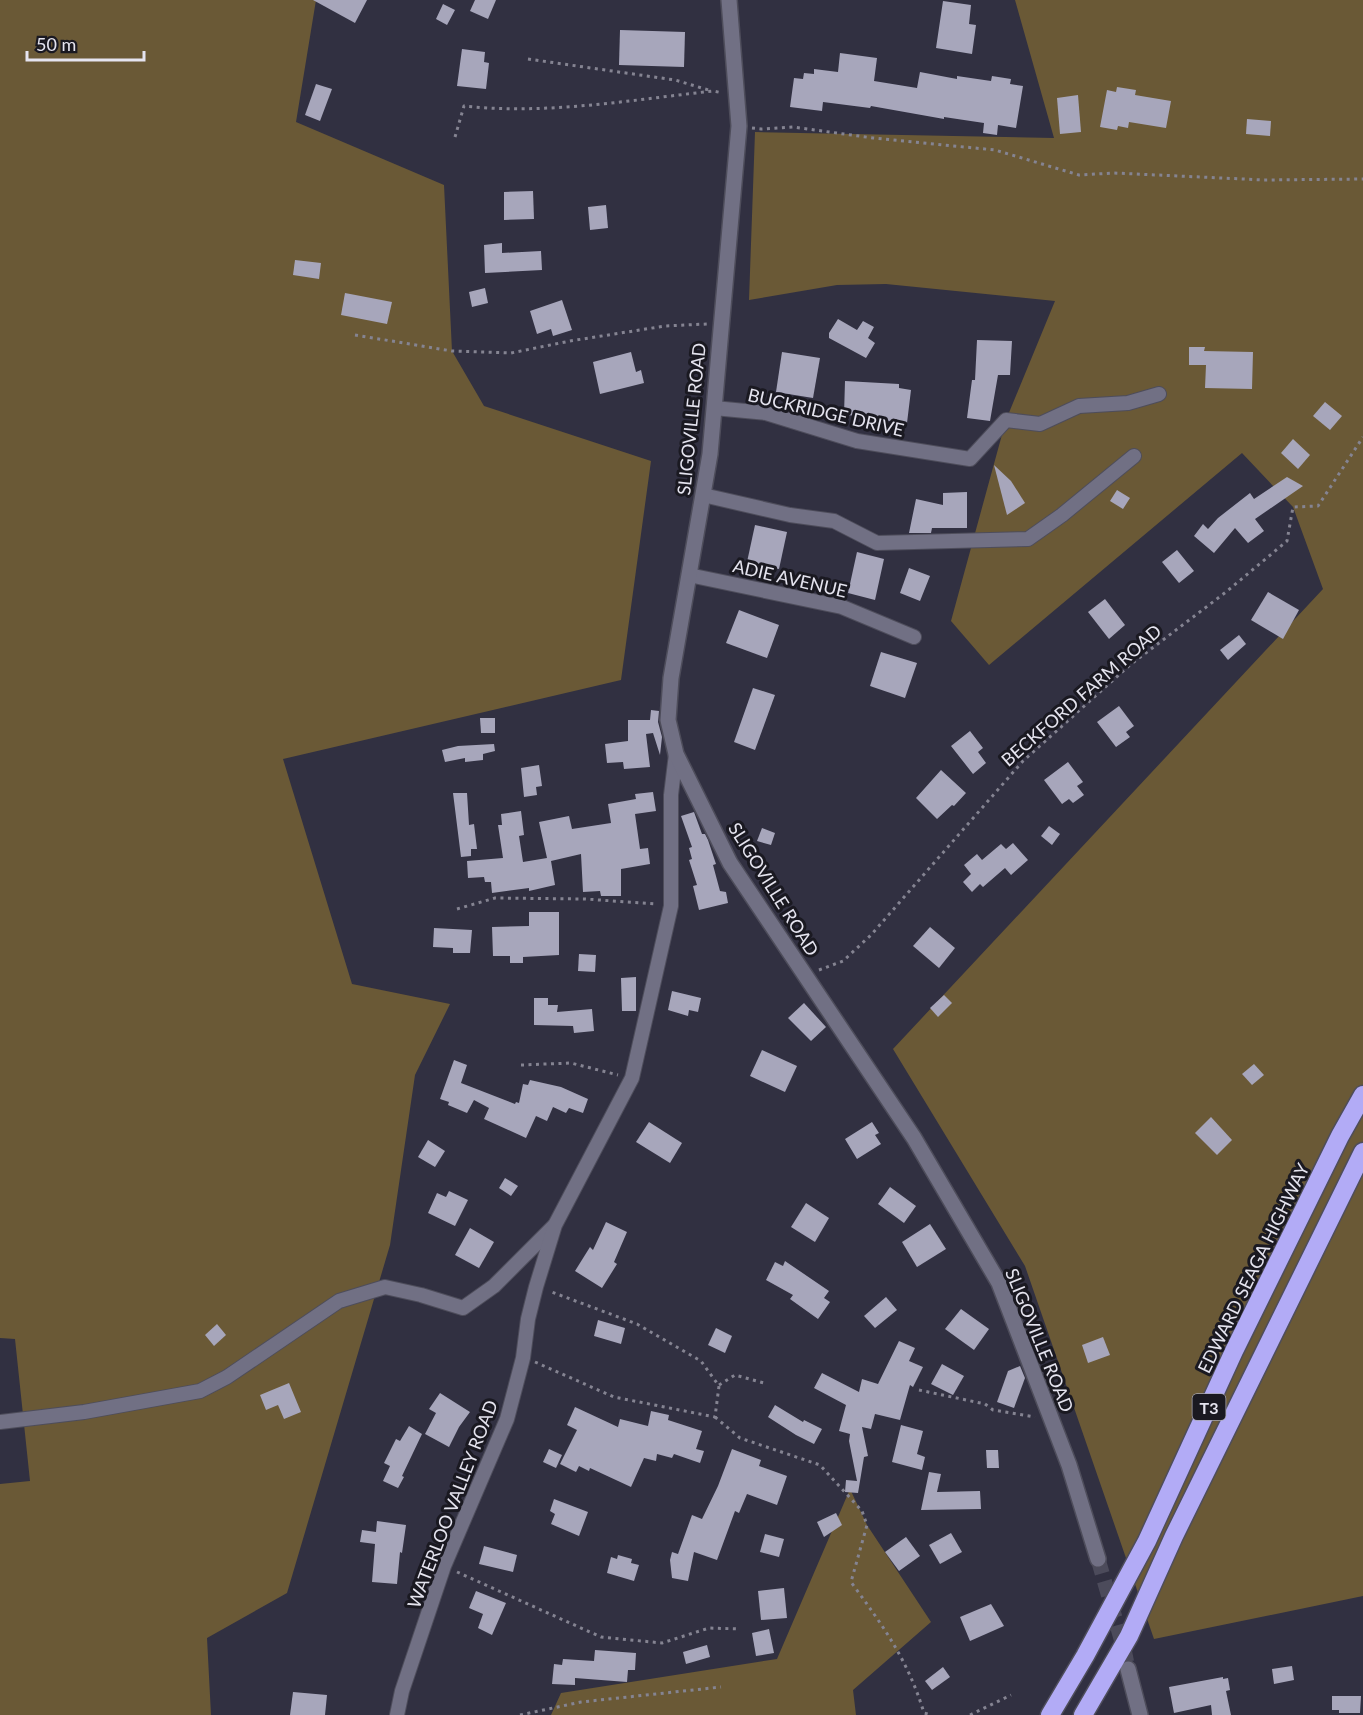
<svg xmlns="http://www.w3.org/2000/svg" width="1363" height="1715" viewBox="0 0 1363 1715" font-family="Lato,sans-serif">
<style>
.green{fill:#6a5936}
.building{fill:#a7a6bb}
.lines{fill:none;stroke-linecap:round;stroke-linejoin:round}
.tertiary-tunnel{stroke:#4c4b5b;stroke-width:15;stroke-dasharray:15 8;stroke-linecap:butt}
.minor-casing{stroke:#4e4d5b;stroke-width:16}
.tertiary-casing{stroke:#4e4d5b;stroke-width:18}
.motorway-casing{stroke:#4e4d5b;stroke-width:21}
.path{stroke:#858492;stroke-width:3;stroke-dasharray:3 4.5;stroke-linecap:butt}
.minor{stroke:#717084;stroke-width:14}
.tertiary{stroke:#717084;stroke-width:15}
.motorway{stroke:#b2abf6;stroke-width:18}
.labels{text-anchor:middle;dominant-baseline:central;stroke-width:6;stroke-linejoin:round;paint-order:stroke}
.shield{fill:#1a1921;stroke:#a8a7b1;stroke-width:1.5}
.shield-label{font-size:16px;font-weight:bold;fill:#e5e4ef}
.street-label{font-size:18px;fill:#e5e4ef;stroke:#1a1921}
</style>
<rect width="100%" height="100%" fill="#313041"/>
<g class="green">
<path d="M0,0H316L296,122L444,185L452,351L484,406L651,461L621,680L283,759L352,984L450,1004L415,1075L390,1245L287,1593L207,1638L211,1715H0V1484L30,1481L15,1339L0,1338Z"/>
<path d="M1015,0H1363V1596L1154,1639L1025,1266L893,1049L1323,589L1293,507L1242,453L989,665L951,621L1006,420L1055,301L886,284L837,285L749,300L755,132L1054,138Z"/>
<path d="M850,1489L867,1525L931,1622L853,1690L856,1715H551L561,1693L777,1659Z"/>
</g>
<g class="building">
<path d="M313,0H367L355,23Z"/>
<path d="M475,0H496L488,19L470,11Z"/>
<path d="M943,1L971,5L969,24L976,25L972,54L936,48Z"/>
<path d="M443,4L455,10L447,25L436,19Z"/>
<path d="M620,30L685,32L684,67L619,65Z"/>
<path d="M462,49L485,52L484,62L489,63L486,89L457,86Z"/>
<path d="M840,53L877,58L874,81L917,88L920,72L957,79V76L991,81L992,76L1011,79L1010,84L1023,86L1016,128L998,125L997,135L983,133L984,123L944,117V119L871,106L870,108L823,102L822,111L790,107L794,78L803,79L804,73L814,74V69L838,72Z"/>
<path d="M316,84L332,89L320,121L305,115Z"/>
<path d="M1117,87L1136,90L1135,95L1171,101L1166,128L1129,122L1128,128L1118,126L1117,130L1100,127L1107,90L1116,92Z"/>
<path d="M1078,95L1081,132L1060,134L1057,98Z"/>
<path d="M1247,119L1271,121L1270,136L1246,134Z"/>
<path d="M533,191L534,219L504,220V192Z"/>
<path d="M606,205L608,228L590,230L588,207Z"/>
<path d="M502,243V253L541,251L542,270L485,273L484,245Z"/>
<path d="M295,260L321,263L319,279L293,275Z"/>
<path d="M485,288L488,303L472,307L469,292Z"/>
<path d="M345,293L392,302L387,324L341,315Z"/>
<path d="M562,300L572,330L553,336L551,329L537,334L530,311Z"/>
<path d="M838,319L857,330L863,321L874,327L868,338L875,343L866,358L829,338V333Z"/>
<path d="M977,340L1012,341L1010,375H998L990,421L967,418L972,380H975Z"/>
<path d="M1189,347H1205L1204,351L1253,352L1252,389L1205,388L1206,365H1189Z"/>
<path d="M631,352L636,372L641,370L644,383L600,394L593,362Z"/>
<path d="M782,352L820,358L813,398L776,392Z"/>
<path d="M845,381L899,384V388L911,390L907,423L882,420V417L844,415Z"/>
<path d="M1325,402L1342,416L1330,430L1313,416Z"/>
<path d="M1293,439L1310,455L1298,469L1281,453Z"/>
<path d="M994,465L1011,481L1025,503L1007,515Z"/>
<path d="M1287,477L1303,486L1255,519L1264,531L1248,543L1235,528L1214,553L1194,536L1203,524L1208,529L1218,518L1250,493L1254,499Z"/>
<path d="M1117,490L1130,498L1123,509L1110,501Z"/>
<path d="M967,492V528H932L931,533H909L916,499L943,505V493Z"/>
<path d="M755,525L787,532L779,569L747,562Z"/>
<path d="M1177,550L1194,571L1179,583L1162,562Z"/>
<path d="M857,552L884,559L875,600L848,593Z"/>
<path d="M909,568L930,576L920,601L900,593Z"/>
<path d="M1268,592L1299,610L1283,639L1251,620Z"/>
<path d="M1105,599L1125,625L1109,639L1088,612Z"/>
<path d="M739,610L779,625L767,658L726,643Z"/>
<path d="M1239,635L1246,644L1228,660L1220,650Z"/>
<path d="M881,652L917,663L905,698L870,686Z"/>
<path d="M753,688L775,695L755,750L734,742Z"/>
<path d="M1119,706L1134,726L1126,732L1130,737L1116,747L1097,722Z"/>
<path d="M651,710L659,711L658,722L662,737L660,755L653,733L646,734L650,767L624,769L623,762L607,763L605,744L628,741V720H650Z"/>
<path d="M480,718H495V733H481Z"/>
<path d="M970,731L983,748L978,752L986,763L973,774L951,746Z"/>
<path d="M494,744L495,751L483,754V760L465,762V758L445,762L442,750L458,746Z"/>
<path d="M1068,762L1083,782L1077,786L1084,795L1073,803L1069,799L1062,804L1044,780Z"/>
<path d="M539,765L542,786L536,787L537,795L524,797L521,768Z"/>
<path d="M941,770L966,793L954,806L952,805L937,819L916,798Z"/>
<path d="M653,792L656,811L635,814L640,849L648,848L650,864L621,869V896H601L600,891L583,892L581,854L551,861L555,885L529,891V888L492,893L491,882H485L484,877L468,878L467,861L503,858L498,825H502L501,814L521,811L524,835L519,836L523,862L547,858L539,822L569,816L572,829L611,823L608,804L636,799L635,794Z"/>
<path d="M453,793H467L469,825L474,824L477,849H471V856L461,857Z"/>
<path d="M694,812L702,834H705L708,840L716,864L713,865L720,891L726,892L728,903L699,910L693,886L697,885L689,860L692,859L689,848L692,847L681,816Z"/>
<path d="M1049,826L1060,834L1052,845L1041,836Z"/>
<path d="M762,828L775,833L771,845L757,841Z"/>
<path d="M1013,843L1028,860L1011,875L1005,868L983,887L980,884L972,892L963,882L971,874L964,865L977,854L982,860L1001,844L1006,849Z"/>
<path d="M529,912H559V955L523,957V963H510V956H493L492,927L529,926Z"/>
<path d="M930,927L955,948L939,968L913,946Z"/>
<path d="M434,928L472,930L470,953H453V948L433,947Z"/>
<path d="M579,954L596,955L595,972L578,971Z"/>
<path d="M636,977V1011H622L621,978Z"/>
<path d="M672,991L701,998L698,1012L689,1010L688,1016L668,1010Z"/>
<path d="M944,995L952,1003L938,1017L930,1008Z"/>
<path d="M534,998H548V1005H558L557,1012L592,1009L594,1031L574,1033L573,1026L534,1025Z"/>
<path d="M804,1003L826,1027L811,1041L788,1018Z"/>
<path d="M762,1050L797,1066L785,1092L750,1076Z"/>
<path d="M454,1060L467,1065L461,1083L515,1104L516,1102L519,1103L523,1084L528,1085L530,1080L561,1087L588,1099L583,1113L569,1108L566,1113L553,1107L547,1121L536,1116L526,1138L484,1119L489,1108L474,1100L467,1113L448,1105L449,1102L440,1099Z"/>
<path d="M1254,1064L1264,1075L1252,1085L1242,1074Z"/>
<path d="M1211,1117L1232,1140L1217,1155L1195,1133Z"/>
<path d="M649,1122L682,1143L670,1163L636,1142Z"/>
<path d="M872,1122L879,1133L875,1135L881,1144L857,1159L845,1139Z"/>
<path d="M428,1140L445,1151L435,1167L418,1157Z"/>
<path d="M505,1178L518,1186L511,1196L499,1188Z"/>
<path d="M890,1187L916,1206L904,1223L878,1204Z"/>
<path d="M449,1191L468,1200L455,1226L428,1213L437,1193L446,1197Z"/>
<path d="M806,1203L829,1218L815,1242L791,1227Z"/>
<path d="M606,1222L627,1232L614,1262L617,1264L602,1288L575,1271L590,1247L593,1250Z"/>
<path d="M930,1224L946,1249L917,1267L902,1242Z"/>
<path d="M470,1228L494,1242L479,1268L455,1255Z"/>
<path d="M785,1261L829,1291L824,1298L830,1302L818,1319L790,1299L793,1295L766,1280L775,1262L783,1266Z"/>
<path d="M886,1297L897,1310L875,1328L864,1316Z"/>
<path d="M961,1309L989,1329L974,1350L945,1329Z"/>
<path d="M598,1320L625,1328L621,1344L594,1336Z"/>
<path d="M217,1324L226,1335L214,1346L205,1335Z"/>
<path d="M716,1328L732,1336L725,1353L708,1345Z"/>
<path d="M1103,1337L1110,1355L1088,1363L1082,1345Z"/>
<path d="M899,1341L915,1348L909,1361L923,1367L913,1387L910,1385L900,1420L875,1414L871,1429L862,1427L868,1456L864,1457L858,1493L845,1492L846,1480L857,1481L849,1441L850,1434L839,1431L846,1405L814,1388L822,1373L859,1392L862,1379L878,1384Z"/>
<path d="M942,1364L964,1376L953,1395L931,1384Z"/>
<path d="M1020,1366L1025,1378L1014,1408L997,1402L1008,1371Z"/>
<path d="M289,1383L301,1412L284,1419L278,1405L266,1410L260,1395Z"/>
<path d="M440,1393L470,1412L459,1427L449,1447L425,1434L436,1413L429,1409Z"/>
<path d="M775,1405L803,1422L804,1420L822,1429L814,1444L796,1435L768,1417Z"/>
<path d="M575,1407L618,1427L620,1419L648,1426L651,1411L669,1415L668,1420L702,1431L696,1449L704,1451L700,1463L674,1454L672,1458L657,1454L656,1461L644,1458L631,1487L590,1468L589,1471L579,1466L576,1472L560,1464L577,1430L567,1425Z"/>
<path d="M901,1425L923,1431L917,1454L925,1457L922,1470L892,1462Z"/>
<path d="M409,1426L422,1434L402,1476L404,1477L398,1488L383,1481L390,1466L384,1463L396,1439L400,1441Z"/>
<path d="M549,1449L562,1455L556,1468L543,1462Z"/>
<path d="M732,1449L761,1460L759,1466L787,1476L777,1505L747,1494L739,1513L735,1511L717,1560L694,1552L688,1581L672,1578L670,1560L672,1552L678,1554L692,1515L702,1519L718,1486Z"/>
<path d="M986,1450H998L999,1468H987Z"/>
<path d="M929,1472L941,1474L937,1492L980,1491L981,1509L921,1510Z"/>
<path d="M554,1499L588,1512L579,1536L551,1524L555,1514L550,1511Z"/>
<path d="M836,1513L842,1525L824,1537L817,1522Z"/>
<path d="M377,1521L406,1525L402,1553L400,1552L397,1584L372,1582L375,1544L360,1542L362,1530L376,1532Z"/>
<path d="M951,1533L962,1552L940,1564L929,1545Z"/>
<path d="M765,1534L784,1539L779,1557L760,1552Z"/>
<path d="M906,1537L920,1556L899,1571L885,1552Z"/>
<path d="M484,1546L517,1555L513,1572L479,1564Z"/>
<path d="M618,1555L632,1559L631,1563L639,1565L634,1581L607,1573L611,1557L617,1559Z"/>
<path d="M784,1588L787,1618L761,1620L758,1591Z"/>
<path d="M476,1591L506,1603L492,1635L478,1628L483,1614L469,1608Z"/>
<path d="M991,1604L1004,1626L970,1641L960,1617Z"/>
<path d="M769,1629L774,1653L756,1656L752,1633Z"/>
<path d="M707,1645L710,1657L686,1664L683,1652Z"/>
<path d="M595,1650L636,1653L635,1670H628L627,1682L575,1678V1685L552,1684L554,1664L562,1665L563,1659L594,1661Z"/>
<path d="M1292,1666L1294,1680L1274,1684L1272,1669Z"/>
<path d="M943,1667L950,1677L932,1690L925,1681Z"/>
<path d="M1223,1677V1679L1228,1678L1230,1690L1226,1691L1231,1715H1212L1211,1705L1174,1713L1169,1687Z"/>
<path d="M293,1692L327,1695L325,1715H290Z"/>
<path d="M1332,1696H1361L1360,1713H1339V1710H1332Z"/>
</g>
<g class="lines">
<path class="tertiary-tunnel" d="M1098,1559L1124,1649L1128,1669"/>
<defs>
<g id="minor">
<path d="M714,408L766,413L857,441L970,459L1006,420L1040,424L1079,406L1128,403L1159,394"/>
<path d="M703,495L790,515L834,521L877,543L1028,539L1062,515L1134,456"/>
<path d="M689,575L842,607L914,637"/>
<path d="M0,1422L84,1412L200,1391L227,1377L339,1301L385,1287L421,1295L463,1308L494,1286L554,1226"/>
<path d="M397,1715L402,1691L444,1566L507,1419L523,1358L528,1319L536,1287L555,1225L632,1078L671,906V795L676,754"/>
</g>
<g id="tertiary">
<path d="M729,0L739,126L710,454L671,678L668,720L676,754L730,863L914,1138L999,1283L1069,1465L1098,1559"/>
<path d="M1128,1669L1140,1715"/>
</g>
<g id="motorway">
<path d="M1050,1715L1085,1656L1147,1541L1234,1351L1340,1136L1363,1095"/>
<path d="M1083,1715L1129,1636L1174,1536L1363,1152"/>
</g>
</defs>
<use href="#minor" class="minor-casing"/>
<use href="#tertiary" class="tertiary-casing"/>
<use href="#motorway" class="motorway-casing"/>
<g class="path">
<path d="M528,59L675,80L712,91"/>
<path d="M752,128L761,129L793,127L873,138L995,150L1079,175L1114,173L1264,180L1363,179"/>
<path d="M455,137L464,106C546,115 631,100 713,91L723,93"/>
<path d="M355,335L452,351L511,353L570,341L665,326L707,324"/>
<path d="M457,909L495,898L585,899L657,904"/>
<path d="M819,970L843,961L871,935L1023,761L1130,665L1226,592L1287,541L1293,507L1318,506L1363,437"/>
<path d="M521,1065L571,1063L618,1075"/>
<path d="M535,1362L614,1397L715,1417L719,1386L701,1361L637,1324L549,1291"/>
<path d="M719,1385L735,1375L764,1383"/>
<path d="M919,1390L985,1404L993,1410L1035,1417"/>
<path d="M715,1417L740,1438L820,1465L862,1511L867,1525L851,1582C883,1626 908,1660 924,1713L932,1715"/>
<path d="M457,1572L601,1637L662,1643L709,1628L740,1629"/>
<path d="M520,1715L581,1702L721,1687"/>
<path d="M970,1715L1011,1695"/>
</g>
<use href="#minor" class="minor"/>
<use href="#tertiary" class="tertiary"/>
<use href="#motorway" class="motorway"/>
</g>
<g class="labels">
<rect class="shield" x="1192.5" y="1394" width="33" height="26" rx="4.5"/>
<g class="shield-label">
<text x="1209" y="1407">T3</text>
</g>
<g class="street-label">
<text transform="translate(826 412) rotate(13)">BUCKRIDGE DRIVE</text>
<text transform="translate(691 419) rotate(-84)">SLIGOVILLE ROAD</text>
<text transform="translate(790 578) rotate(13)">ADIE AVENUE</text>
<text transform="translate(1081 695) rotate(-41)">BECKFORD FARM ROAD</text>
<text transform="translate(774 889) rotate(58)">SLIGOVILLE ROAD</text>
<text transform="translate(1253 1268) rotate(-64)">EDWARD SEAGA HIGHWAY</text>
<text transform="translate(1040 1340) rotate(68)">SLIGOVILLE ROAD</text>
<text transform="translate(452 1504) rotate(-69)">WATERLOO VALLEY ROAD</text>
</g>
</g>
<path d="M27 51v9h117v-9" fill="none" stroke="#e5e4ef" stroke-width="3"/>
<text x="36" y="51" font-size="18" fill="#e5e4ef" stroke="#1a1921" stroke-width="4.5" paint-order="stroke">50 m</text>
</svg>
